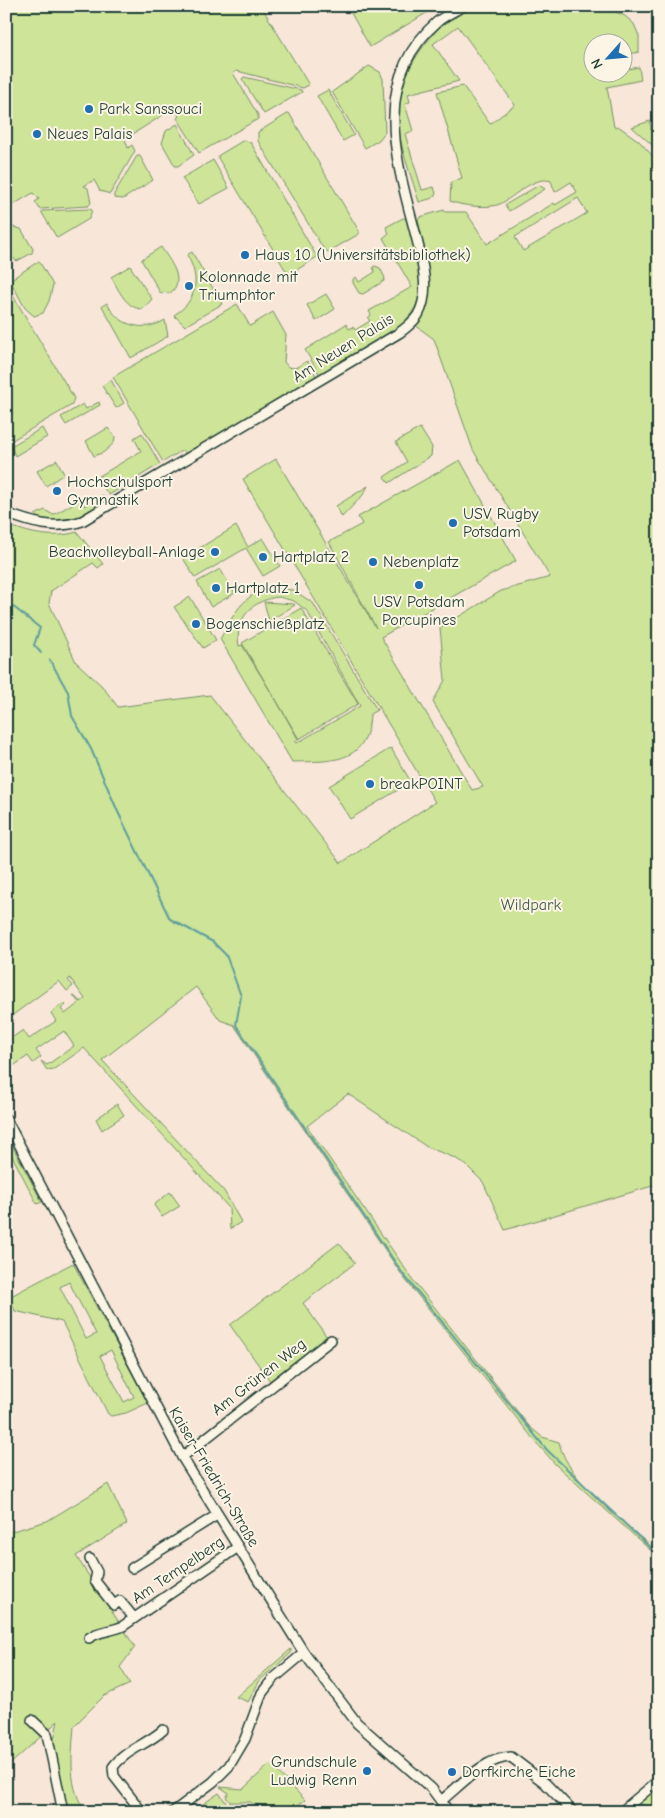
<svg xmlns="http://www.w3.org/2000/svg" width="665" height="1818" viewBox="0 0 665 1818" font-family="'Comic Neue',sans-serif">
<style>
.green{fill:#cde499;stroke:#769066;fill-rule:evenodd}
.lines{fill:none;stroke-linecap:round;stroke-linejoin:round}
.stream{stroke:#609e9d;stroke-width:2}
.minor-casing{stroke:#1f3d34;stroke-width:12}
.minor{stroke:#fcf5e5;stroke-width:9}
.poi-dot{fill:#1f6fb2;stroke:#fcf5e5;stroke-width:2}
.labels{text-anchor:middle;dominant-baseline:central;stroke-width:4;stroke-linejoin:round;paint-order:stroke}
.poi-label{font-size:16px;fill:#1f3d34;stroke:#fcf5e5;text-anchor:start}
.street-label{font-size:16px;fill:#1f3d34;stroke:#fcf5e5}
.park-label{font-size:16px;fill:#425e48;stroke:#fcf5e5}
</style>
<rect width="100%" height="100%" fill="#f8e6d8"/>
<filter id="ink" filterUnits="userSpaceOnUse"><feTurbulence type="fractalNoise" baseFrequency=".02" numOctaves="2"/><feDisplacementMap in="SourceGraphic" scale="10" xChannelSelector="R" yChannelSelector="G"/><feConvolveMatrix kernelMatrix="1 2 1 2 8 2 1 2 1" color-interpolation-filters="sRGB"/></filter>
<g filter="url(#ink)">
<g class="green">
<path d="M6,6H261L309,85L303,88L237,71L233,73L258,115V119L199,153L177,118L179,116L174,108L125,139L128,148L132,145L135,151L110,194L100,191L94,180L84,186L88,188L91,203L88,206L40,209L35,202L39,199L33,193L6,209Z"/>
<path d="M347,6H438L370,47Z"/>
<path d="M473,6H602L625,16L634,24L639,36V52L623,55L622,42H592V72H622L623,70L639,67L641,80L607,87L614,127L618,126L639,141L659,163V1184L505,1230L483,1182L466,1165L455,1158L427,1147L348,1094L307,1126L413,1280L529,1426L542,1437L559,1442C567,1482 629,1526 659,1553V1558L556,1465L535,1441L404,1278L234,1025L220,1020L196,987L102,1060L224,1191L241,1222L230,1229L229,1208L84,1048L54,1069L47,1070L41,1061L47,1065L74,1046L64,1031L36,1050L41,1057L33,1063L28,1056L6,1071V1042L23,1030L29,1039L56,1021L51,1013L64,1003L66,1005L61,1009L65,1014L79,1003L73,995L81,1002L85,999L70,978L68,980L73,986L67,991L59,981L6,1020V524C29,534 53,539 77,532L103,564L98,568L93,563L51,591L49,603L76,662L102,686L118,707L210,695L341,863L435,802L243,479L276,459L376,628L329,542L362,524L358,517L460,460L516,561L381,637L472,790L483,787L433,702L445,680L440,628L501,591L550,577L473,450L434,339L415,325C437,284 427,262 418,220L420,217L444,210L445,212H466L487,244L554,203L555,205L577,192L571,182L555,192L551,181C535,175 514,197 500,204C489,209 461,206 450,201L451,182L462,178L437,92L463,86L490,124L515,105L458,26L433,44L459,81L408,94L410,102L405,104L413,131L405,134L422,190L434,187L436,194L433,198L419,202C412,178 403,156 399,132C391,86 420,43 453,15L455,17ZM578,198L587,213L523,251L515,237Z"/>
<path d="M369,66L380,72L383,79L385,132L379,140L365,148L332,92Z"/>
<path d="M244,77L301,90L302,92L264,114L242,79Z"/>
<path d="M328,90L354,135L343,141L317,96Z"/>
<path d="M289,113L359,231V234L328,252L323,248L258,141V132Z"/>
<path d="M650,121L651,130L659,129V151L632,127Z"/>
<path d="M177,124L194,155L178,166H175L162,143L166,131Z"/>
<path d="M244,140L251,143L317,257L292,273L286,271L218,158L219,155Z"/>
<path d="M137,156H140L153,180L123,199L114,198V194Z"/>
<path d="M213,160L229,188L199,204L182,178Z"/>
<path d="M539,185L545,189L509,211L505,205Z"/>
<path d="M89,209L92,210L89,219L57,238L42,213V211Z"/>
<path d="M403,218L407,219C413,241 421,264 421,287C420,329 352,357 320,375L305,350L346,324L349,329L353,327L355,330L370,321L368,318L371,315L369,311L412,287L383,238L389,233L386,227Z"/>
<path d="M6,225L21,229L33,249L32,253L17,261C4,253 6,238 6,225Z"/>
<path d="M161,247C170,261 187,281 169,294L165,292L161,294L142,261V259Z"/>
<path d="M192,252L222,304L185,326L174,315C197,301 201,279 187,255Z"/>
<path d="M39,261L53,285L49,301L43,313L34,316L25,308L10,280Z"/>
<path d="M130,266L152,299L143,309C126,309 119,290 111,277Z"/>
<path d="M375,266L380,268L385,278L384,281L363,294L359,293L353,283V279L356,277L359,282L375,272L373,267Z"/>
<path d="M6,284L74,398L72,405L9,442L6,441Z"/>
<path d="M326,294L335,309L316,321L307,305Z"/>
<path d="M107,303C118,326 144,333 165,320L168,336L131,358L102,306Z"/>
<path d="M237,304L250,326L273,312L286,335L284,362L288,367L295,368L307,361L317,377L186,455L183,450L163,462L113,377Z"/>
<path d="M111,380L124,403L116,408L102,386Z"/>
<path d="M99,402L100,405L66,425L61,417L83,404L86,409Z"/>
<path d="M42,428L47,437L15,456L11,446Z"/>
<path d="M108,428L115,437L114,443L104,452L94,456L86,441Z"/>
<path d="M420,428L432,447L431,456L389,483L384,477L407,462L396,442Z"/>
<path d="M142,433L160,464L109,495L96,478L141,451L134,438Z"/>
<path d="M57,460L64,474L46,486L37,471Z"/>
<path d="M368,486L363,495L342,517L336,506Z"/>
<path d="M103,495L105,498L94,504L97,509C80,517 51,529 35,515L45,510L53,515L81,499L85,506Z"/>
<path d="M236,526L248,547L263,538L280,566L263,576L246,548L195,578L183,558Z"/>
<path d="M220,569L235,593L211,607L197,582Z"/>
<path d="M271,588L293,590L313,603L377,710L370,714C368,765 330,761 292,762L220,639C233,616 242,594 271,588ZM279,597L294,601L307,611L360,706L297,743L295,741L298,739L275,698L299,739L358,704L301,608L242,643L274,697L242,645L239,646C234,619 253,599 279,597Z"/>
<path d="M190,597L216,640L203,648L174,607Z"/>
<path d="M264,602L294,604L295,605L269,621Z"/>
<path d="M391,748L411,782L350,819L329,786Z"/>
<path d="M117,1104L124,1115L102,1130L96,1119Z"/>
<path d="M6,1134L42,1202L37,1204L6,1144Z"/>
<path d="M170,1192L180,1206L162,1217L154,1205Z"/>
<path d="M339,1243L355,1263L303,1303L327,1337L270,1381L230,1325Z"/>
<path d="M73,1263L148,1403L126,1413L111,1416L108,1414L62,1322L15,1311L9,1297ZM69,1282L96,1334L86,1339L60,1287ZM111,1350L134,1397L124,1402L100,1356Z"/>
<path d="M108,1484L127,1524L76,1556L135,1647L120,1667L130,1684L104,1696L74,1726C72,1754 67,1790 87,1812H67L53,1743L58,1721L6,1768V1533L47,1521Z"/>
<path d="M291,1649V1653L260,1680L248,1702L236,1697Z"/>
<path d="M270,1764L305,1800C289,1812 280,1816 260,1807L261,1805L252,1804L251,1802H230L226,1797L229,1793L220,1787L243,1789Z"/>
<path d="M659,1786V1812H649L640,1802Z"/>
<path d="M219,1793L228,1805L227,1811H193Z"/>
</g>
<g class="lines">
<g class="stream">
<path d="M6,601L40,628L34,645L41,653"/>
<path d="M50,660L68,692L72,716L91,749L118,812L170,919L213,942L226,955L241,996L236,1025L403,1274L547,1450L659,1556"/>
</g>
<defs>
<g id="minor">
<path d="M6,513C31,523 55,530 82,521L399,333C406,328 413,323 418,315C430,294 423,266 418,244C399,168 367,83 437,22C444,16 455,11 463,6"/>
<path d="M6,1119L182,1457L304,1653L357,1723L432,1789L449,1812"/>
<path d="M182,1457L331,1340"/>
<path d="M90,1559L97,1572L95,1581L114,1605L120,1601L134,1618"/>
<path d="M132,1568L217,1515"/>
<path d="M89,1638C99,1630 111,1632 123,1626L238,1547"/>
<path d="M32,1720L47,1734L63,1812"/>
<path d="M441,1801C462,1784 484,1758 511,1757L545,1783L573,1812"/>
<path d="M142,1812L114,1776L113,1767C125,1750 148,1744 163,1730"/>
<path d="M173,1812L213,1782L229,1766L245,1739L262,1693L273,1679L304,1653"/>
<path d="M621,1812L659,1780"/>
</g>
</defs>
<use href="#minor" class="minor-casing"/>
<use href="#minor" class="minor"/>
</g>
</g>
<g class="poi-dot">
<circle cx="89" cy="109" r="5"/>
<circle cx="37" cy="134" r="5"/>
<circle cx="245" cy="255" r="5"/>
<circle cx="189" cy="286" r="5"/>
<circle cx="57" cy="491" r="5"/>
<circle cx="453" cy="523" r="5"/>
<circle cx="215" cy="552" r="5"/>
<circle cx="263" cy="557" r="5"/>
<circle cx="373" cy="562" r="5"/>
<circle cx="419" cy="585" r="5"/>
<circle cx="216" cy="588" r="5"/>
<circle cx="196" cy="624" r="5"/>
<circle cx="370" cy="784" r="5"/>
<circle cx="367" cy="1771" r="5"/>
<circle cx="452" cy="1772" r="5"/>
</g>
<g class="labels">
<g class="poi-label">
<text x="99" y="109">Park Sanssouci</text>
<text x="47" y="134">Neues Palais</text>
<text x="255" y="255">Haus 10 (Universitätsbibliothek)</text>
<text x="199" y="277">Kolonnade mit<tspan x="199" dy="18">Triumphtor</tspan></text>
<text x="67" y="482">Hochschulsport<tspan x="67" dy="18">Gymnastik</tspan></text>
<text x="463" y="514">USV Rugby<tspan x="463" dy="18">Potsdam</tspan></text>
<text x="205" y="552" text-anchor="end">Beachvolleyball-Anlage</text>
<text x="273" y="557">Hartplatz 2</text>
<text x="383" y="562">Nebenplatz</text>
<text x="226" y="588">Hartplatz 1</text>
<text x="419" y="602" text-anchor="middle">USV Potsdam<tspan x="419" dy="18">Porcupines</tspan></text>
<text x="206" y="624">Bogenschießplatz</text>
<text x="380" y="784">breakPOINT</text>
<text x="357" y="1762" text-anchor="end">Grundschule<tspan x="357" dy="18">Ludwig Renn</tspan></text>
<text x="462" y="1772">Dorfkirche Eiche</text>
</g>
<g class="street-label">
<text transform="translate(343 348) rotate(-32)">Am Neuen Palais</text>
<text transform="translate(259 1377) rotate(-38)">Am Grünen Weg</text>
<text transform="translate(214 1477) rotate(59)">Kaiser-Friedrich-Straße</text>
<text transform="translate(178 1570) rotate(-34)">Am Tempelberg</text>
</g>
<g class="park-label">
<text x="531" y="905">Wildpark</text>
</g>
</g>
<rect width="665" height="1818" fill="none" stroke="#fcf5e5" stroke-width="25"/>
<rect x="12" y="12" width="640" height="1793" fill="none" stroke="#1f3d34" stroke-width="2" filter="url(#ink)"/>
<g transform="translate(608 58) rotate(243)"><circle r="24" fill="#fcf5e5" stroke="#a4ab9e"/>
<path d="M0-4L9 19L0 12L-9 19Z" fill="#1f6fb2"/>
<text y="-8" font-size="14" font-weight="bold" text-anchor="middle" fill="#1f3d34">N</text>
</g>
</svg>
